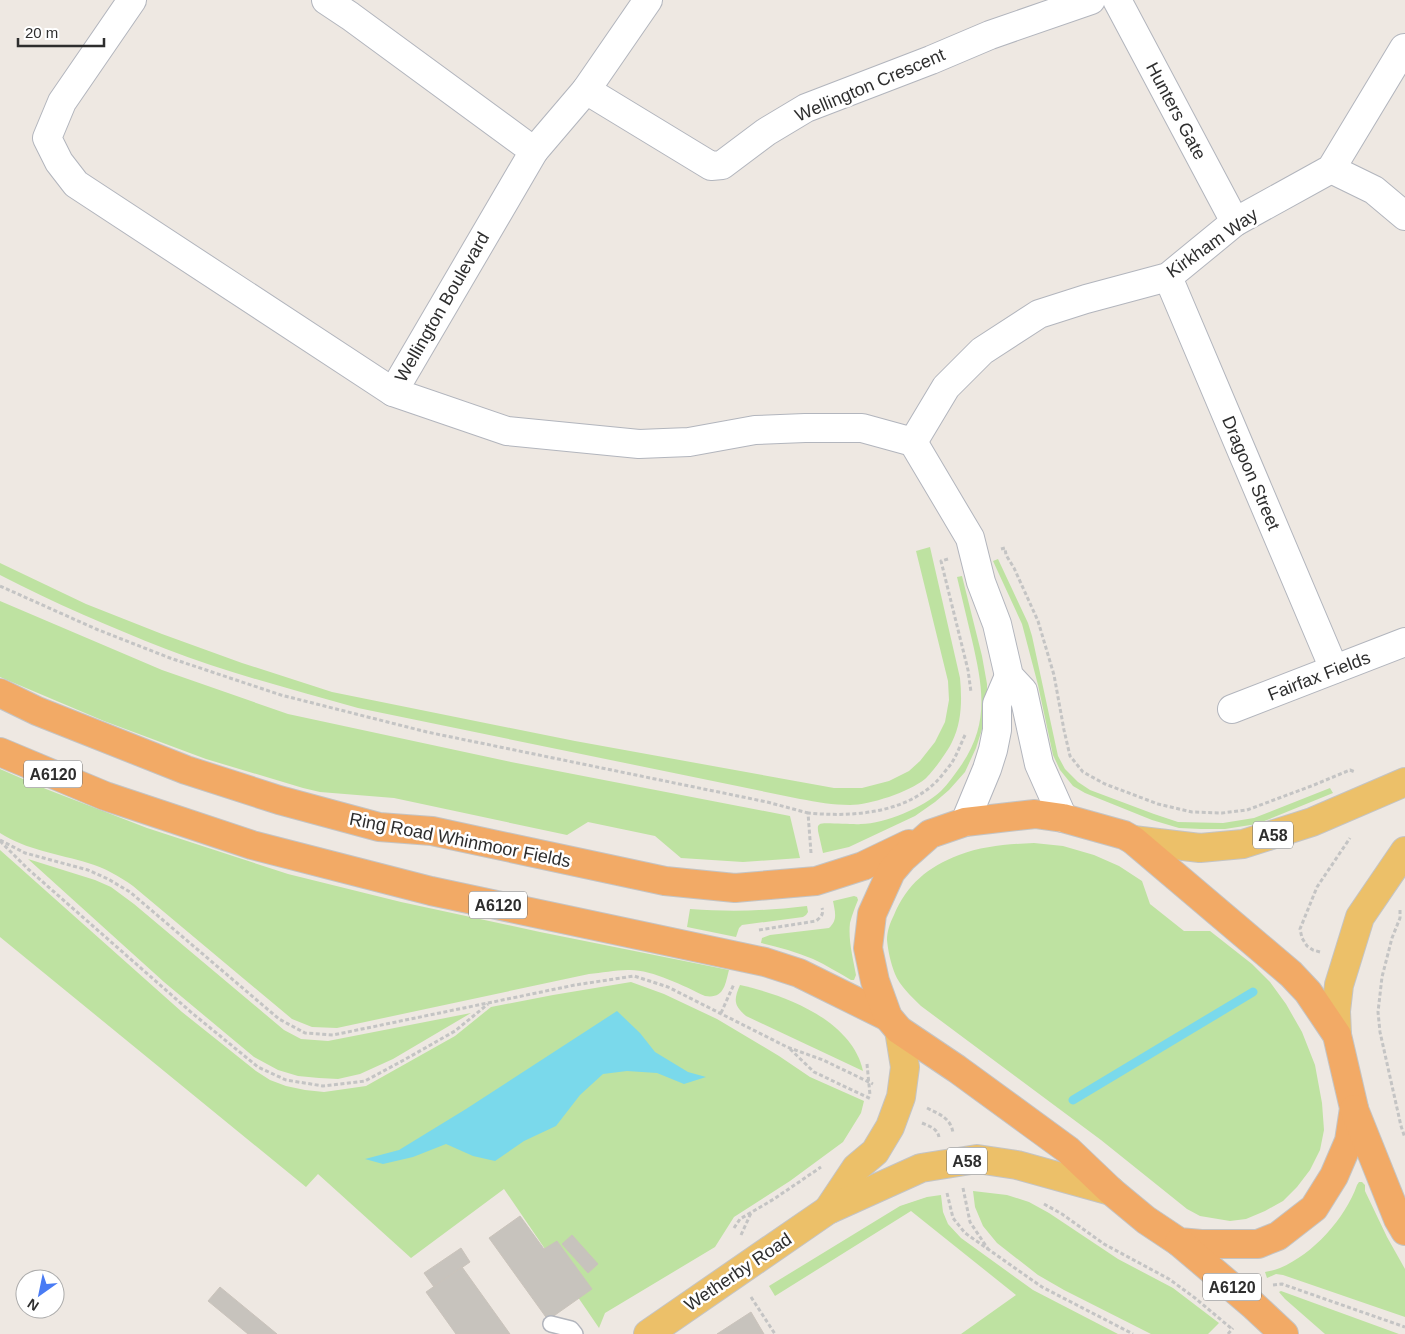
<svg xmlns="http://www.w3.org/2000/svg" width="1405" height="1334" viewBox="0 0 1405 1334" font-family="Helvetica,sans-serif">
<style>
.green{fill:#bee2a1}
.water{fill:#7ad9eb}
.lines{fill:none;stroke-linecap:round;stroke-linejoin:round}
.stream{stroke:#7ad9eb;stroke-width:9}
.building{fill:#c7c3bd;stroke:#cac3bb}
.service-casing{stroke:#b2b5bd;stroke-width:18}
.minor-casing{stroke:#b2b5bd;stroke-width:30}
.primary-casing{stroke:#c4c4c4;stroke-width:30}
.trunk-casing{stroke:#c4c4c4;stroke-width:30}
.path{stroke:#c4c4c4;stroke-width:3;stroke-dasharray:4 2.5;stroke-linecap:butt}
.service{stroke:#fff;stroke-width:15}
.minor{stroke:#fff;stroke-width:28}
.primary{stroke:#ecc069;stroke-width:28}
.trunk{stroke:#f2aa66;stroke-width:28}
.labels{text-anchor:middle;dominant-baseline:central;stroke-width:5;stroke-linejoin:round;paint-order:stroke}
.shield{fill:#fff;stroke:#6d6d6d;stroke-width:1}
.shield-label{font-size:16px;font-weight:bold;fill:#2e2e2e}
.street-label{font-size:18px;fill:#2e2e2e;stroke:#fff}
</style>
<rect width="100%" height="100%" fill="#eee8e2"/>
<g class="green">
<path d="M930,547L960,678C962,699 962,722 952,742C948,751 932,773 925,779C909,792 870,805 850,805C833,805 817,802 800,799L358,708C294,690 228,673 166,649C110,627 54,603 0,575V563L86,604L162,634L242,663L332,692L575,741L834,788H862L889,781L909,771L920,761L935,742L945,722L949,700L948,681L916,551Z"/>
<path d="M998,559L1028,623L1032,636L1058,756L1065,769L1078,782L1090,790L1154,814L1178,822L1223,823L1254,818L1330,788L1333,793L1257,824L1225,829H1201L1179,828L1152,820L1085,793L1073,786L1060,770L1053,755L1038,685L1022,624L993,561Z"/>
<path d="M962,576L982,656L987,684V704L983,726L976,748L965,772L949,790L935,802L915,816L849,847L823,853L818,831C818,828 817,826 820,824C822,822 855,825 861,824C885,824 924,807 941,791C948,784 954,775 960,767C990,724 983,688 972,640C967,619 962,598 957,577Z"/>
<path d="M0,601L162,670L288,714L511,762L790,816L800,858L743,862L681,858L655,836L588,822L567,835L394,798L320,792L303,788L206,759L104,721L0,677Z"/>
<path d="M0,769L46,789L147,828L288,874L401,902L540,932L729,970C725,985 724,999 705,996C684,986 651,969 628,970C615,970 601,973 589,974L337,1028L312,1027L292,1019L133,886C119,876 105,868 88,863C59,854 26,850 0,833Z"/>
<path d="M1034,843L1063,846L1094,855L1119,866L1142,881L1150,904L1184,931H1210L1252,964L1270,982L1286,1004L1302,1032L1315,1065L1322,1103L1324,1130L1320,1150L1310,1170L1297,1187L1283,1201L1265,1211L1246,1219L1230,1221L1200,1216L1187,1209L1101,1140L921,1006C911,996 900,986 895,974C891,964 888,951 887,940C887,931 890,923 894,915C907,884 928,867 959,855C983,846 1008,844 1034,843Z"/>
<path d="M0,850L182,1012L256,1071L270,1080L286,1086L305,1090L324,1092L366,1086L455,1036L491,1007L553,995L631,982L664,994L717,1019L779,1056L810,1077L864,1101L861,1113L843,1142L790,1181L734,1217L715,1247L605,1313L599,1328L504,1189L411,1258L318,1174L306,1187L0,937Z"/>
<path d="M28,859L95,880L111,887L134,904L284,1030L301,1039L328,1041L471,1013L393,1059L360,1074L338,1079L319,1078L298,1076L278,1070L254,1057L164,982Z"/>
<path d="M854,896L857,897L858,900C855,907 852,915 850,923C848,940 853,958 856,975L854,980H851C839,973 826,965 813,959C796,952 779,947 761,943L762,938L770,935L829,928C838,920 835,912 833,901Z"/>
<path d="M807,906L808,912L806,915L803,917L742,925L739,928L736,937L687,927L690,909C731,912 765,911 807,906Z"/>
<path d="M740,985C785,995 852,1020 863,1071L746,1016C733,1005 734,999 740,985Z"/>
<path d="M1359,1182H1362L1365,1185V1191L1387,1237L1405,1269V1317L1283,1275L1276,1274L1267,1278L1265,1272C1270,1271 1275,1270 1280,1268C1313,1254 1345,1219 1357,1185Z"/>
<path d="M973,1191L1007,1195L1029,1202L1049,1213L1118,1259L1173,1288L1219,1323L1208,1334H1151L1064,1290L1038,1275L997,1243L983,1226L975,1207Z"/>
<path d="M941,1195L943,1212L948,1224L961,1238L1033,1290L1118,1334H961L1016,1295L911,1211L775,1296L769,1286L900,1206L927,1197Z"/>
<path d="M1281,1291L1399,1334H1325L1285,1299L1279,1292Z"/>
</g>
<path class="water" d="M617,1011L640,1033L655,1052L688,1072L706,1077L684,1084L657,1073L627,1071L603,1074L580,1095L556,1126L524,1141L495,1161L473,1156L446,1144L413,1157L383,1164L365,1159L399,1150L466,1109Z"/>
<g class="lines">
<path class="stream" d="M1073,1100L1253,992"/>
</g>
<g class="building">
<path d="M520,1216L544,1249L557,1241L592,1289L548,1320L489,1238Z"/>
<path d="M572,1235L598,1264L588,1273L562,1244Z"/>
<path d="M461,1248L470,1262L434,1287L424,1273Z"/>
<path d="M462,1267L510,1334H456L426,1292Z"/>
<path d="M220,1287L277,1334H248L208,1301Z"/>
<path d="M751,1312L764,1334H717Z"/>
</g>
<g class="lines">
<defs>
<path id="service" d="M551,1324L571,1329L575,1334"/>
<g id="minor">
<path d="M132,0L62,102L47,138L59,162L76,184L393,392"/>
<path d="M326,0L350,16L534,151L393,392L507,431L639,444L689,442L755,430L805,428H862L913,442L970,538L981,582L997,624L1009,676L1023,691L1039,764L1063,818"/>
<path d="M1117,0L1235,222"/>
<path d="M586,90L711,166L722,165L766,132L806,108L931,60L990,35L1091,0"/>
<path d="M534,151L586,90L648,0"/>
<path d="M1331,169L1374,190L1405,216"/>
<path d="M1168,277L1334,669"/>
<path d="M913,442L946,387L982,351L1039,314L1086,299L1168,277L1235,222L1331,169L1404,48"/>
<path d="M1232,709L1405,642"/>
<path d="M965,822L987,769L993,750L997,730V704L1009,676"/>
</g>
<g id="primary">
<path d="M1133,840L1200,848L1243,844L1312,822L1405,782"/>
<path d="M1337,1035L1336,1011L1339,985L1360,917L1405,851"/>
<path d="M828,1210L856,1168L875,1152L890,1127L901,1097L905,1067L899,1030"/>
<path d="M648,1334L828,1210L921,1168L977,1159L1017,1165L1111,1191"/>
</g>
<g id="trunk">
<path d="M0,693L37,711L186,770L279,800L379,827L432,831L665,881L735,888L816,881L863,866L909,844"/>
<path d="M0,752L105,796L252,845L431,891L765,962L799,973L888,1017"/>
<path d="M1035,814L1063,818L1124,835L1133,840L1291,974L1308,992L1337,1035L1354,1108L1349,1141L1334,1176L1314,1208L1278,1236L1258,1244H1201L1179,1242L1146,1220L1111,1191L1068,1150L957,1069L899,1030L888,1017L875,981L868,948L872,914L891,872L903,858L930,834L965,822Z"/>
<path d="M1354,1109L1398,1219L1405,1231"/>
<path d="M1179,1242L1253,1305L1284,1334"/>
</g>
</defs>
<use href="#service" class="service-casing"/>
<use href="#minor" class="minor-casing"/>
<use href="#primary" class="primary-casing"/>
<use href="#trunk" class="trunk-casing"/>
<g class="path">
<path d="M1001,549L1005,548L1006,555L1014,568L1038,621L1054,675L1064,730L1070,756L1083,772L1105,784L1158,804L1192,812L1222,813L1247,810L1314,785L1350,770L1355,772"/>
<path d="M948,559L941,561L968,670L971,692"/>
<path d="M0,586L96,629L170,658L281,695L427,732L767,802L808,813"/>
<path d="M0,840L25,853L88,870L108,879L130,892L279,1019L305,1033L333,1035L575,985L634,976L668,987L787,1047L823,1060L873,1084"/>
<path d="M0,841L28,869L192,1013L258,1067L286,1080L323,1086L365,1081L404,1060L455,1031L488,1004"/>
<path d="M811,853L808,813C851,817 903,814 936,782C941,777 946,770 951,764C957,755 961,743 966,733"/>
<path d="M1400,910V918L1392,938L1382,977L1378,1012L1380,1032L1401,1126L1405,1138"/>
<path d="M759,930L816,921C821,917 824,914 822,908"/>
<path d="M1320,952L1313,950L1307,946L1302,938L1300,929L1317,887L1350,838"/>
<path d="M721,1013L734,984"/>
<path d="M790,1049L814,1072L871,1099"/>
<path d="M867,1064L870,1095"/>
<path d="M927,1108C939,1114 951,1118 953,1133"/>
<path d="M922,1123C929,1126 937,1128 939,1137"/>
<path d="M963,1188L970,1222L988,1249"/>
<path d="M947,1193L953,1218L965,1233L1042,1287L1133,1334"/>
<path d="M1044,1204L1062,1214L1104,1244L1169,1279L1195,1298L1232,1329"/>
<path d="M734,1228L740,1219L774,1199L821,1167"/>
<path d="M741,1235L751,1213"/>
<path d="M1273,1285L1282,1284L1405,1327"/>
<path d="M751,1297L775,1334"/>
<path d="M1228,1334L1233,1328"/>
</g>
<use href="#service" class="service"/>
<use href="#minor" class="minor"/>
<use href="#primary" class="primary"/>
<use href="#trunk" class="trunk"/>
</g>
<g class="labels">
<g class="shield">
<rect x="24" y="760.5" width="58" height="27" rx="4"/>
<rect x="1253" y="821.5" width="40" height="27" rx="4"/>
<rect x="469" y="891.5" width="58" height="27" rx="4"/>
<rect x="947" y="1147.5" width="40" height="27" rx="4"/>
<rect x="1203" y="1273.5" width="58" height="27" rx="4"/>
</g>
<g class="shield-label">
<text x="53" y="774">A6120</text>
<text x="1273" y="835">A58</text>
<text x="498" y="905">A6120</text>
<text x="967" y="1161">A58</text>
<text x="1232" y="1287">A6120</text>
</g>
<g class="street-label">
<text transform="translate(870 85) rotate(-23)">Wellington Crescent</text>
<text transform="translate(1176 111) rotate(62)">Hunters Gate</text>
<text transform="translate(1212 243) rotate(-35)">Kirkham Way</text>
<text transform="translate(442 307) rotate(-60)">Wellington Boulevard</text>
<text transform="translate(1251 473) rotate(67)">Dragoon Street</text>
<text transform="translate(1319 676) rotate(-21)">Fairfax Fields</text>
<text transform="translate(460 840) rotate(11)">Ring Road Whinmoor Fields</text>
<text transform="translate(738 1272) rotate(-34)">Wetherby Road</text>
</g>
</g>
<g transform="translate(40 1294) rotate(213)"><circle r="24" fill="#ffffff" stroke="#ababab"/>
<path d="M0-4L9 19L0 12L-9 19Z" fill="#497bf4"/>
<text y="-8" font-size="14" font-weight="bold" text-anchor="middle" fill="#2e2e2e">N</text>
</g>
<path d="M18 38v8h86v-8" fill="none" stroke="#2e2e2e" stroke-width="2.5"/>
<text x="25" y="38" font-size="15" fill="#2e2e2e" stroke="#ffffff" stroke-width="4" paint-order="stroke">20 m</text>
</svg>
